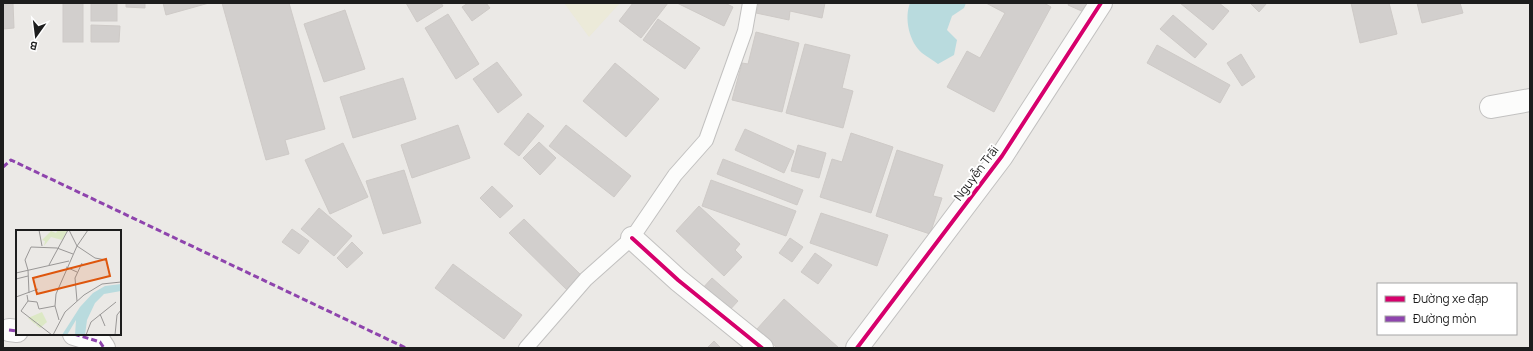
<svg xmlns="http://www.w3.org/2000/svg" width="1533" height="351" viewBox="0 0 1533 351" font-family="Manrope,sans-serif">
<style>
.farmland{fill:#ecead9}
.water{fill:#b9dbde}
.building{fill:#d2cfcd;stroke:#cecac7}
.lines{fill:none;stroke-linecap:round;stroke-linejoin:round}
.service-casing{stroke:#c2c1c0;stroke-width:16}
.minor-casing{stroke:#c2c1c0;stroke-width:24}
.service{stroke:#fcfcfb;stroke-width:14}
.minor{stroke:#fcfcfb;stroke-width:22}
.quiet{stroke:#8e44ad;stroke-width:3;stroke-dasharray:6 3;stroke-linecap:butt}
.cycleway-casing{stroke:#fff;stroke-width:6}
.cycleway{stroke:#d6006c;stroke-width:4}
.labels{text-anchor:middle;dominant-baseline:central;stroke-width:4;stroke-linejoin:round;paint-order:stroke}
.street-label{font-size:12px;fill:#1d1d1d;stroke:#fff}
.inset-road{fill:none;stroke:#999796;stroke-width:1}
.view{fill:#de560d;fill-opacity:0.15;stroke:#de560d;stroke-width:2}
.inset-edge{fill:none;stroke:#1d1d1d;stroke-width:2}
</style>
<rect width="100%" height="100%" fill="#ebe9e6"/>
<path class="farmland" d="M564,3H620L589,37Z"/>
<path class="water" d="M910,3H966L964,8L952,16L947,30L957,40L954,55L938,64C933,60 927,57 922,53C909,42 904,18 910,3Z"/>
<g class="building">
<path d="M3,3H13L14,28L3,29Z"/>
<rect x="63" y="3" width="20" height="39"/>
<rect x="91" y="3" width="26" height="18"/>
<path d="M126,3H145V8L126,7Z"/>
<path d="M163,3H209L166,15Z"/>
<path d="M222,3H289L325,129L285,140L289,154L266,160Z"/>
<path d="M406,3H441L443,6L417,22Z"/>
<path d="M468,3H486L490,8L472,21L462,7Z"/>
<path d="M633,3H668L641,38L619,21Z"/>
<path d="M677,3H725L733,7L724,26Z"/>
<path d="M759,3H825L822,18L790,11L789,20L756,13Z"/>
<path d="M986,3H1044L1051,7L994,112L947,87L967,51L980,58L1005,13Z"/>
<path d="M1069,3H1090L1086,13L1068,5Z"/>
<path d="M1180,3H1219L1229,11L1213,30Z"/>
<path d="M1250,3H1267L1259,12Z"/>
<path d="M1351,3H1389L1397,34L1360,43Z"/>
<path d="M1417,3H1460L1463,13L1422,23Z"/>
<path d="M345,10L365,69L324,82L304,24Z"/>
<path d="M448,14L479,64L456,79L425,28Z"/>
<path d="M1173,15L1207,44L1195,58L1160,29Z"/>
<path d="M658,19L700,48L685,69L643,40Z"/>
<path d="M91,25L120,26L119,42H91Z"/>
<path d="M756,32L799,43L782,112L732,100L742,63L748,64Z"/>
<path d="M805,44L850,55L842,88L853,91L843,128L786,113Z"/>
<path d="M1157,45L1230,85L1220,103L1147,63Z"/>
<path d="M1241,54L1255,77L1242,86L1227,63Z"/>
<path d="M497,62L522,95L498,113L473,79Z"/>
<path d="M615,63L659,99L626,137L583,101Z"/>
<path d="M403,78L416,119L353,138L340,97Z"/>
<path d="M528,113L544,126L519,156L504,144Z"/>
<path d="M458,125L470,158L412,178L401,145Z"/>
<path d="M566,125L631,176L614,197L549,146Z"/>
<path d="M745,129L794,151L784,173L735,150Z"/>
<path d="M851,133L893,147L871,213L820,197L832,159L842,162Z"/>
<path d="M539,142L556,158L540,175L523,158Z"/>
<path d="M343,143L368,197L330,214L305,160Z"/>
<path d="M798,145L826,153L819,178L791,171Z"/>
<path d="M897,150L943,165L933,196L942,198L930,234L876,216Z"/>
<path d="M723,159L803,190L797,205L717,174Z"/>
<path d="M404,170L421,223L383,234L366,181Z"/>
<path d="M711,180L796,211L786,236L702,206Z"/>
<path d="M492,186L513,206L500,218L480,198Z"/>
<path d="M699,206L740,244L735,250L742,257L724,276L676,231Z"/>
<path d="M319,208L352,236L334,256L301,229Z"/>
<path d="M821,213L888,235L877,266L810,243Z"/>
<path d="M524,219L582,276L567,290L509,233Z"/>
<path d="M292,229L309,241L299,254L282,242Z"/>
<path d="M790,238L803,247L792,262L779,253Z"/>
<path d="M352,242L363,253L347,268L337,258Z"/>
<path d="M815,253L832,265L818,284L801,272Z"/>
<path d="M453,264L522,315L504,339L435,288Z"/>
<path d="M712,278L738,301L727,313L701,290Z"/>
<path d="M784,299L839,348H777L757,329Z"/>
<path d="M714,341L721,348H707Z"/>
</g>
<g class="lines">
<defs>
<path id="service" d="M526,348L586,279L632,238L675,175L706,140L745,31L750,3"/>
<g id="minor">
<path d="M1491,107L1530,100"/>
<path d="M632,238L678,280L762,348"/>
<path d="M9,330L17,331"/>
<path d="M74,334L100,342L104,348"/>
<path d="M857,348L1002,156L1101,3"/>
</g>
</defs>
<use href="#service" class="service-casing"/>
<use href="#minor" class="minor-casing"/>
<use href="#service" class="service"/>
<use href="#minor" class="minor"/>
<g class="quiet">
<path d="M3,167L11,160L406,348"/>
<path d="M9,330L17,331"/>
<path d="M74,334L100,342L104,348"/>
</g>
<defs>
<g id="cycleway">
<path d="M632,238L678,280L762,348"/>
<path d="M857,348L1002,156L1101,3"/>
</g>
</defs>
<use href="#cycleway" class="cycleway-casing"/>
<use href="#cycleway" class="cycleway"/>
</g>
<g class="labels">
<g class="street-label">
<text transform="translate(976 173) rotate(-53)">Nguyễn Trãi</text>
</g>
</g>
<g transform="translate(16 230)">
<rect width="105" height="105" fill="#ebe9e6"/>
<path d="M42,0H52L46,10L35,7L28,16L29,11L26,10L35,1L40,3ZM26,82L31,92L24,98L20,95L23,91L19,94L12,88Z" fill="#dce8c5"/>
<path d="M105,54V61L88,64L79,73L71,90L69,105H59L60,90L51,105H46L64,77L77,63L89,56Z" fill="#b9dbde"/>
<path class="inset-road" d="M23,0L26,16M72,0L61,16L79,28L90,30M33,35L52,0M50,37L61,42M12,40L9,30L15,17L41,18L57,24M12,40L13,63M0,43L53,31M0,49L12,46M11,65L12,71L21,72L23,79L39,76M0,67L22,59M12,71L5,81L36,105M61,71L59,48L66,33M84,84L89,96M43,90L39,76L40,64L61,16L53,0M37,105L49,82L68,65L86,54L105,52M70,105L75,92L100,72M99,105L101,85L105,80"/>
<path class="view" d="M90,29L94,46L21,64L17,48Z"/>
<rect width="105" height="105" class="inset-edge"/>
</g>
<rect width="1533" height="351" fill="none" stroke="#1d1d1d" stroke-width="8"/>
<rect x="1377" y="283" width="140" height="52" fill="#ffffff" stroke="#a5a5a5"/>
<rect x="1385" y="296" width="20" height="6" fill="#d6006c" stroke="#a5a5a5"/>
<text x="1413" y="303" font-size="12" fill="#1d1d1d">Đường xe đạp</text>
<rect x="1385" y="316" width="20" height="6" fill="#8e44ad" stroke="#a5a5a5"/>
<text x="1413" y="323" font-size="12" fill="#1d1d1d">Đường mòn</text>
<g transform="translate(36 36) rotate(194)" stroke="#ffffff" stroke-width="3" paint-order="stroke">
<path d="M0-3L7 15L0 10L-7 15Z" fill="#1d1d1d"/>
<text y="-6" font-size="11" font-weight="bold" text-anchor="middle" fill="#1d1d1d">B</text>
</g>
</svg>
